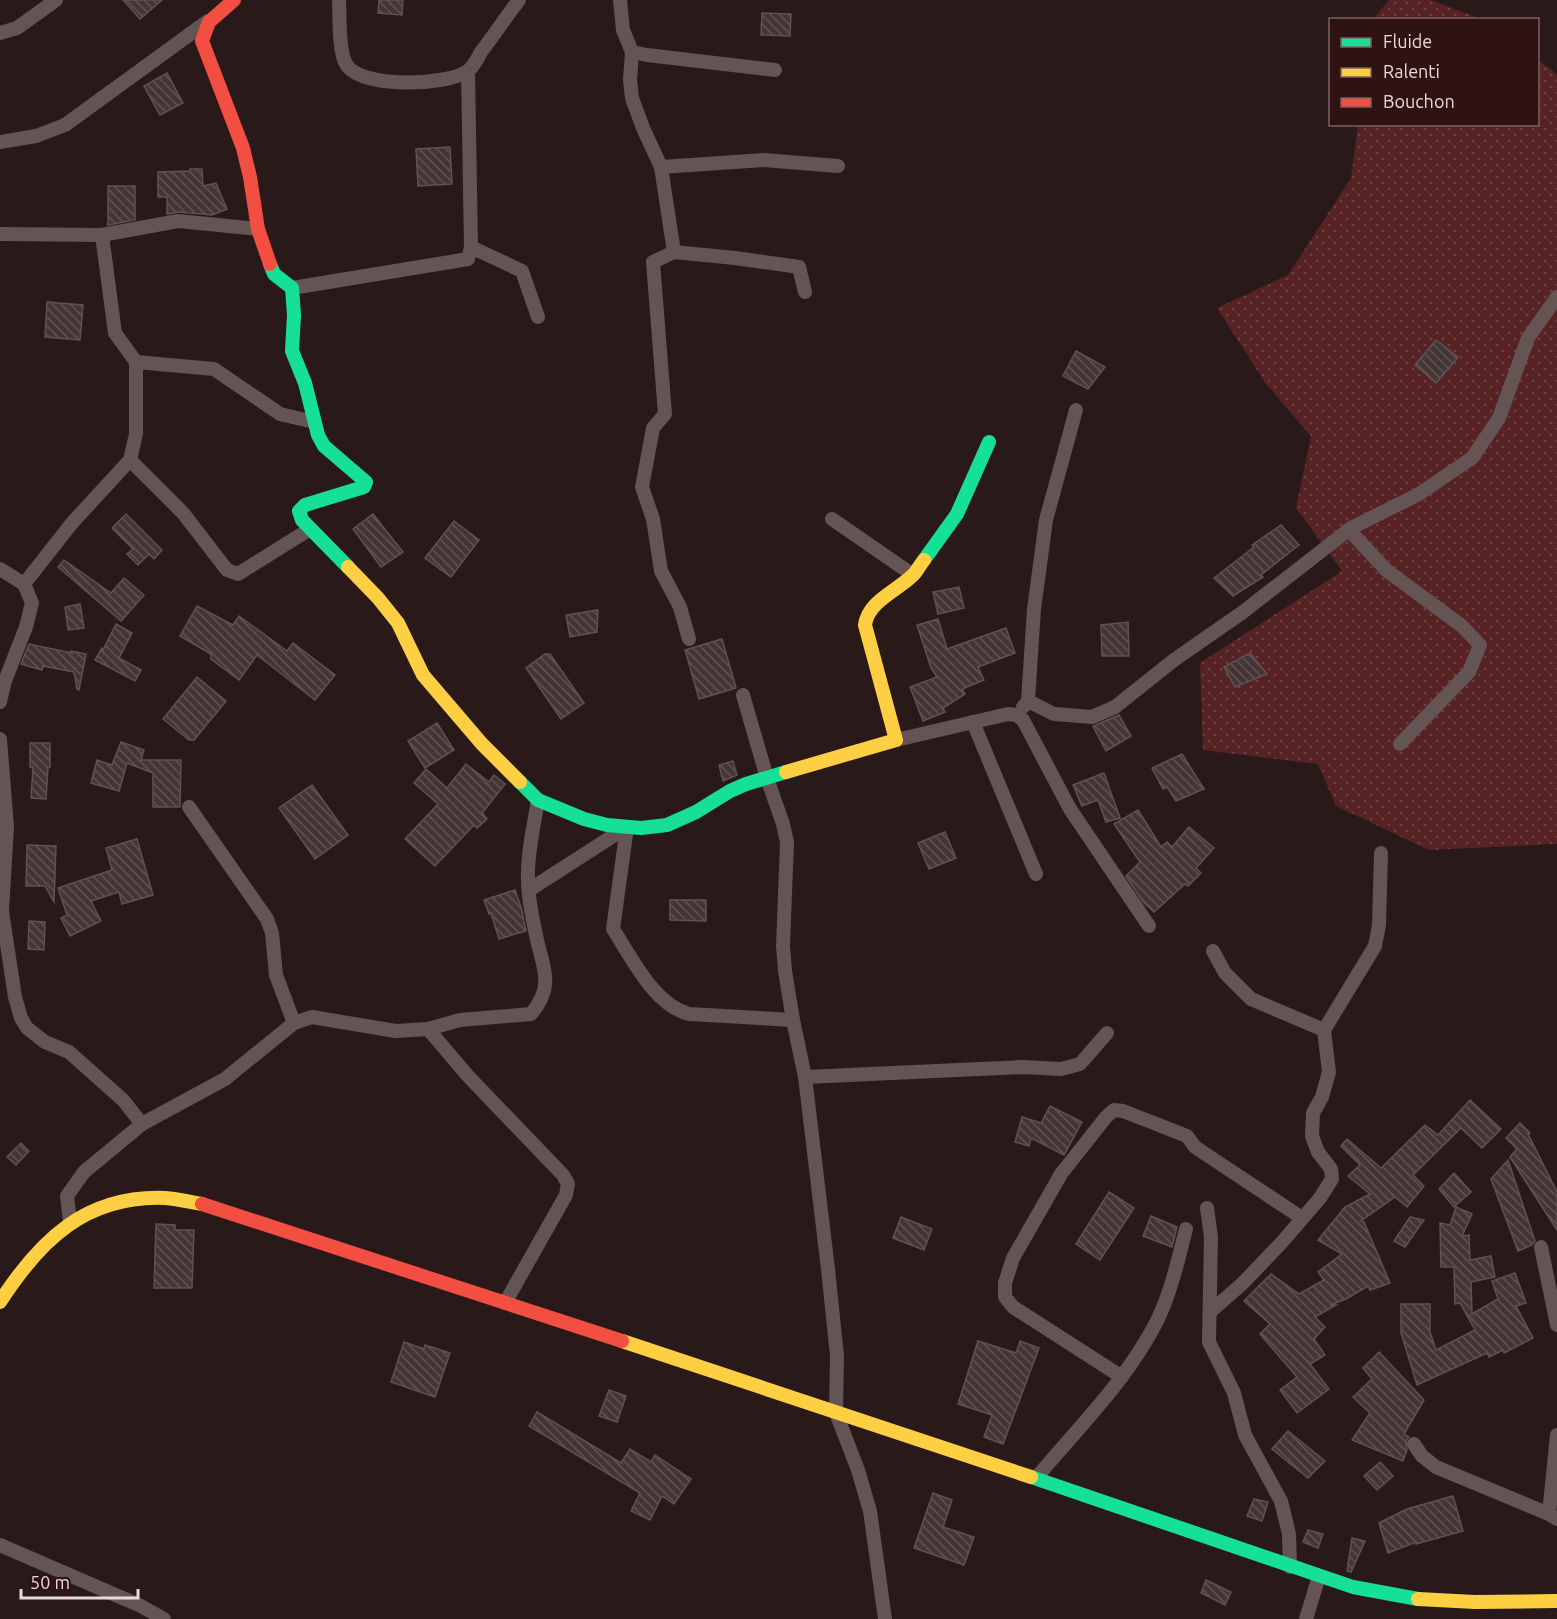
<svg xmlns="http://www.w3.org/2000/svg" width="1557" height="1619" viewBox="0 0 1557 1619" font-family="Ubuntu,sans-serif">
<style>
.grass{fill:url(#grass-dots)}
.building{fill:url(#building-back-hatch);stroke:#605252;stroke-width:1.5}
.lines{fill:none;stroke-linecap:round;stroke-linejoin:round}
.street{stroke:#645454;stroke-width:14}
.fast{stroke:#16e098;stroke-width:14}
.slow{stroke:#ffcf43;stroke-width:14}
.jam{stroke:#f24e42;stroke-width:14}
</style>
<defs>
<pattern id="grass-dots" width="8" height="8" patternUnits="userSpaceOnUse" patternTransform="scale(1.5)"><rect width="8" height="8" fill="#562224"/><path d="M2 2h.1M6 6h.1" fill="none" stroke="#6f4143" stroke-width="1.8" stroke-linecap="round"/></pattern>
<pattern id="building-back-hatch" width="6" height="6" patternUnits="userSpaceOnUse" patternTransform="scale(1.5)"><rect width="6" height="6" fill="#443636"/><path d="M-1 5l2 2M0 0l6 6M5-1l2 2" fill="none" stroke="#5f5252"/></pattern>
</defs>
<rect width="100%" height="100%" fill="#291919"/>
<g class="grass">
<path d="M1389,0H1431L1481,19H1373Z"/>
<path d="M1538,60L1557,74V844L1429,850L1336,806L1318,764L1203,750L1200,663L1342,571L1296,508L1311,436L1266,384L1217,308L1288,275L1351,178L1358,125L1538,124Z"/>
</g>
<g class="building">
<path d="M123,0H162L140,19Z"/>
<path d="M379,0H403L402,15L378,13Z"/>
<path d="M762,13L791,14L790,36L761,35Z"/>
<path d="M167,73L183,103L160,115L144,86Z"/>
<path d="M450,147L452,184L418,186L416,149Z"/>
<path d="M190,169H202L203,186L216,183L227,209L212,215L179,212L167,214V197H158V172L190,171Z"/>
<path d="M108,186H135V220L108,225Z"/>
<path d="M47,302L83,305L80,340L45,337Z"/>
<path d="M1436,340L1458,357L1436,383L1415,365Z"/>
<path d="M1076,351L1105,367L1088,389L1063,376Z"/>
<path d="M126,514L162,550L154,559L149,554L138,565L127,554L133,549L112,528Z"/>
<path d="M373,514L403,552L381,567L353,529Z"/>
<path d="M454,521L479,540L451,577L425,558Z"/>
<path d="M1281,525L1299,545L1261,575L1263,577L1233,596L1214,578L1254,547L1252,545Z"/>
<path d="M64,560L111,593L124,578L144,595L121,621L58,567Z"/>
<path d="M959,587L964,608L938,614L933,592Z"/>
<path d="M80,604L84,628L68,630L65,607Z"/>
<path d="M197,606L233,625L239,616L287,651L293,643L335,675L315,700L257,655L239,680L211,659V654L180,636Z"/>
<path d="M598,610L597,632L570,637L566,615Z"/>
<path d="M938,619L947,649L1006,628L1015,653L978,667L984,680L962,689L965,694L943,708L945,712L923,721L910,687L937,677L931,668L917,625Z"/>
<path d="M1128,622L1129,656H1102L1101,625Z"/>
<path d="M116,624L132,633L119,658L141,670L135,681L95,660L102,648L103,650Z"/>
<path d="M722,639L736,688L699,699L685,650Z"/>
<path d="M29,644L72,653L71,651L86,654L79,690L77,689L74,672L43,666L42,670L21,664Z"/>
<path d="M1250,653L1267,674L1235,687L1224,667Z"/>
<path d="M545,654H550L584,703L561,719L526,668Z"/>
<path d="M197,677L226,701L194,740H189L163,719Z"/>
<path d="M1119,715L1131,736L1106,751L1093,726Z"/>
<path d="M437,723L454,750L425,768L408,741Z"/>
<path d="M121,742L144,750L141,760H181L180,807H153V773L127,763L119,791L91,783L97,760L112,765Z"/>
<path d="M30,743H50V767H48L46,799L31,798L33,767H30Z"/>
<path d="M1182,754L1204,789L1176,801L1167,787L1163,789L1152,768Z"/>
<path d="M733,761L737,775L723,781L719,765Z"/>
<path d="M466,764L489,782L494,775L505,784L482,813L487,819L477,828L474,825L435,866L405,839L438,804L414,783L426,769L447,788Z"/>
<path d="M1104,773L1120,818L1106,822L1098,800L1082,806L1073,785Z"/>
<path d="M312,785L348,835L315,859L279,808Z"/>
<path d="M1138,810L1161,847L1167,842L1172,847L1189,827L1214,848L1196,868L1201,873L1188,886L1185,884L1154,912L1143,902L1126,876L1140,862L1114,824Z"/>
<path d="M945,832L956,858L929,869L918,843Z"/>
<path d="M137,839L153,895L122,904L119,892L91,901L101,921L70,936L61,918L67,915L58,888L112,870L106,848Z"/>
<path d="M27,845L56,846L54,902L45,886H26Z"/>
<path d="M515,890L521,907L526,931L499,939L491,913L489,914L484,900Z"/>
<path d="M670,900H706V921L670,920Z"/>
<path d="M29,921L45,922L44,950L28,949Z"/>
<path d="M1470,1100L1501,1129L1482,1148L1461,1128L1413,1175L1424,1186L1407,1207L1395,1197L1361,1221L1364,1222L1390,1283L1370,1290L1368,1286L1346,1299L1330,1305H1336L1315,1317L1325,1327L1314,1339L1325,1355L1310,1364L1329,1389L1297,1413L1280,1390L1297,1377L1260,1334L1270,1324L1244,1301L1271,1274L1299,1294L1324,1280L1318,1272L1342,1254L1318,1240L1345,1207L1370,1194L1348,1176L1360,1165L1341,1146L1347,1139L1381,1168L1425,1125L1438,1135Z"/>
<path d="M1050,1106L1082,1122L1064,1155L1031,1138L1029,1146L1015,1142L1022,1117L1041,1123Z"/>
<path d="M1520,1123L1530,1133L1528,1134L1557,1192V1230L1510,1157L1517,1149L1506,1138Z"/>
<path d="M21,1143L29,1151L16,1165L7,1157Z"/>
<path d="M1508,1160L1535,1241L1532,1245L1518,1251L1491,1179Z"/>
<path d="M1454,1173L1471,1192L1454,1207L1439,1189Z"/>
<path d="M1109,1192L1134,1208L1100,1260L1076,1244Z"/>
<path d="M1456,1207L1472,1214L1462,1236L1469,1235L1470,1260L1491,1256L1495,1277L1471,1282L1472,1314L1498,1299L1492,1281L1515,1273L1526,1303L1516,1306L1533,1338L1504,1353L1503,1350L1489,1357L1487,1353L1417,1385L1401,1333V1304H1430V1332L1436,1350L1475,1330L1460,1303L1455,1304L1454,1267H1441L1440,1223L1450,1225Z"/>
<path d="M1151,1216L1177,1227L1172,1247L1143,1236Z"/>
<path d="M901,1217L932,1229L924,1250L893,1238Z"/>
<path d="M1410,1217L1424,1220L1405,1247L1394,1241Z"/>
<path d="M156,1224L175,1225V1230H194L192,1288H154Z"/>
<path d="M978,1341L1016,1353L1020,1341L1039,1348L1003,1444L984,1437L992,1415L958,1404Z"/>
<path d="M404,1342L424,1349L425,1345L450,1353L435,1397L391,1382Z"/>
<path d="M1379,1352L1424,1400L1404,1434L1409,1437L1406,1441L1407,1450L1403,1461L1352,1440L1370,1413L1353,1397L1372,1379L1363,1368Z"/>
<path d="M609,1390L626,1396L617,1422L599,1416Z"/>
<path d="M537,1412L621,1463L630,1449L651,1462L655,1455L691,1479L674,1504L662,1496L650,1520L631,1511L640,1493L529,1426Z"/>
<path d="M1288,1431L1325,1461L1308,1478L1272,1449Z"/>
<path d="M1380,1462L1393,1476L1377,1490L1364,1476Z"/>
<path d="M933,1493L952,1500L943,1527L974,1537L964,1565L914,1548Z"/>
<path d="M1453,1496L1463,1531L1416,1544V1542L1388,1553L1379,1523L1407,1509Z"/>
<path d="M1254,1499L1268,1502L1262,1521L1247,1516Z"/>
<path d="M1308,1530L1323,1534L1318,1548L1303,1542Z"/>
<path d="M1352,1538L1365,1541L1351,1572L1347,1571Z"/>
<path d="M1206,1580L1231,1592L1225,1605L1201,1593Z"/>
</g>
<g class="lines">
<g class="street">
<path d="M339,0C340,16 338,50 346,64C360,89 446,86 468,71C473,67 478,58 481,52C494,35 506,17 519,0"/>
<path d="M620,0L623,30L632,52L647,55L775,70"/>
<path d="M0,33L17,28L56,0"/>
<path d="M632,52L630,80L632,98L643,128L661,167L674,252"/>
<path d="M0,142L36,136L65,125L208,21"/>
<path d="M661,167L764,160L838,166"/>
<path d="M0,234L102,235L178,221L258,229"/>
<path d="M102,235L115,333L136,362L214,369L280,414L314,422"/>
<path d="M471,247L522,271L538,317"/>
<path d="M292,288L468,259L471,247L468,71"/>
<path d="M130,460L183,513L227,570L238,574L310,529"/>
<path d="M832,519L913,575"/>
<path d="M1349,530L1386,570L1462,626L1480,645L1469,672L1400,744"/>
<path d="M0,569L24,584L32,603L26,627L5,681L0,702"/>
<path d="M24,584L72,523L130,460L136,434V362"/>
<path d="M689,639L680,607L661,571L653,519L642,487L653,428L665,414L653,262L674,252L735,258L799,267L805,292"/>
<path d="M743,695L767,778L783,824L787,842L783,946L785,971L793,1020L805,1077L828,1269L837,1356L836,1413L858,1470L870,1511L885,1619"/>
<path d="M1028,701L1054,714L1092,717L1115,707L1174,660L1243,612L1351,528L1419,494L1472,458L1499,418L1528,338L1557,297"/>
<path d="M1023,707L1028,701L1034,609L1046,520L1076,410"/>
<path d="M973,722L1036,874"/>
<path d="M0,739L7,827L2,911L15,997L21,1018L27,1028L45,1042L69,1052L123,1100L142,1124"/>
<path d="M896,740L1008,714L1016,715L1023,720L1070,809L1149,926"/>
<path d="M189,807L267,919L272,933L276,975L294,1023"/>
<path d="M627,827L613,929C632,958 654,1005 689,1014L793,1020"/>
<path d="M529,890L627,827"/>
<path d="M1213,951L1225,973L1251,999L1324,1030"/>
<path d="M428,1029L468,1076L563,1175L568,1184L566,1195L505,1303"/>
<path d="M805,1077L1022,1067L1061,1069L1080,1064L1107,1033"/>
<path d="M1207,1208L1211,1237L1209,1342L1234,1393L1245,1435L1281,1501L1289,1534L1290,1567"/>
<path d="M70,1222L67,1196L84,1172L142,1124L225,1079L294,1023L312,1017L396,1031L428,1029L460,1020L531,1014C556,985 542,966 536,935C532,917 528,897 528,879C527,853 534,826 538,800"/>
<path d="M1541,1247L1557,1325"/>
<path d="M1211,1311L1242,1284L1283,1241L1320,1198L1332,1179L1331,1169L1318,1152L1312,1136L1313,1113L1322,1097L1329,1072L1324,1030L1375,946L1379,925L1381,853"/>
<path d="M1122,1377L1013,1307L1005,1297V1283L1013,1258L1061,1174L1106,1117L1114,1110L1123,1111L1187,1136L1195,1147L1302,1218"/>
<path d="M1414,1444L1422,1456L1436,1467L1549,1514L1557,1519"/>
<path d="M1036,1478C1078,1428 1127,1380 1157,1321C1171,1292 1178,1260 1186,1229"/>
<path d="M1549,1514L1557,1435"/>
<path d="M0,1545L141,1606L164,1619"/>
<path d="M1306,1619L1319,1576"/>
</g>
<g class="fast">
<path d="M270,264L274,274L292,288L294,315L292,351L305,383L318,435L324,446L366,482L364,487L305,505L299,511L302,520L348,567"/>
<path d="M924,560L957,514L989,442"/>
<path d="M520,782L538,800L584,819L607,825L641,828L667,825L696,812L730,791L746,784L786,772"/>
<path d="M1031,1477L1353,1587L1418,1599"/>
</g>
<g class="slow">
<path d="M348,567L378,598L398,623L423,675L482,744L520,782"/>
<path d="M786,772L896,740L865,625C868,601 897,591 913,575C917,571 920,565 924,560"/>
<path d="M0,1302C40,1240 86,1195 165,1198C178,1199 190,1202 202,1204"/>
<path d="M622,1341L1031,1477"/>
<path d="M1418,1599L1475,1602L1557,1601"/>
</g>
<g class="jam">
<path d="M234,0L209,22L202,41L243,148L250,177L258,229L270,264"/>
<path d="M202,1204L622,1341"/>
</g>
</g>
<rect x="1329" y="18" width="210" height="108" fill="#2f1313" stroke="#7b6261" stroke-width="1.5"/>
<rect x="1341" y="38" width="30" height="9" fill="#16e098" stroke="#7b6261" stroke-width="1.5"/>
<text x="1383" y="48" font-size="18" fill="#edd8d7">Fluide</text>
<rect x="1341" y="68" width="30" height="9" fill="#ffcf43" stroke="#7b6261" stroke-width="1.5"/>
<text x="1383" y="78" font-size="18" fill="#edd8d7">Ralenti</text>
<rect x="1341" y="98" width="30" height="9" fill="#f24e42" stroke="#7b6261" stroke-width="1.5"/>
<text x="1383" y="108" font-size="18" fill="#edd8d7">Bouchon</text>
<path d="M21 1589v9h117v-9" fill="none" stroke="#edd8d7" stroke-width="3"/>
<text x="30" y="1589" font-size="18" fill="#edd8d7" stroke="#2f1313" stroke-width="4.5" paint-order="stroke">50 m</text>
</svg>
